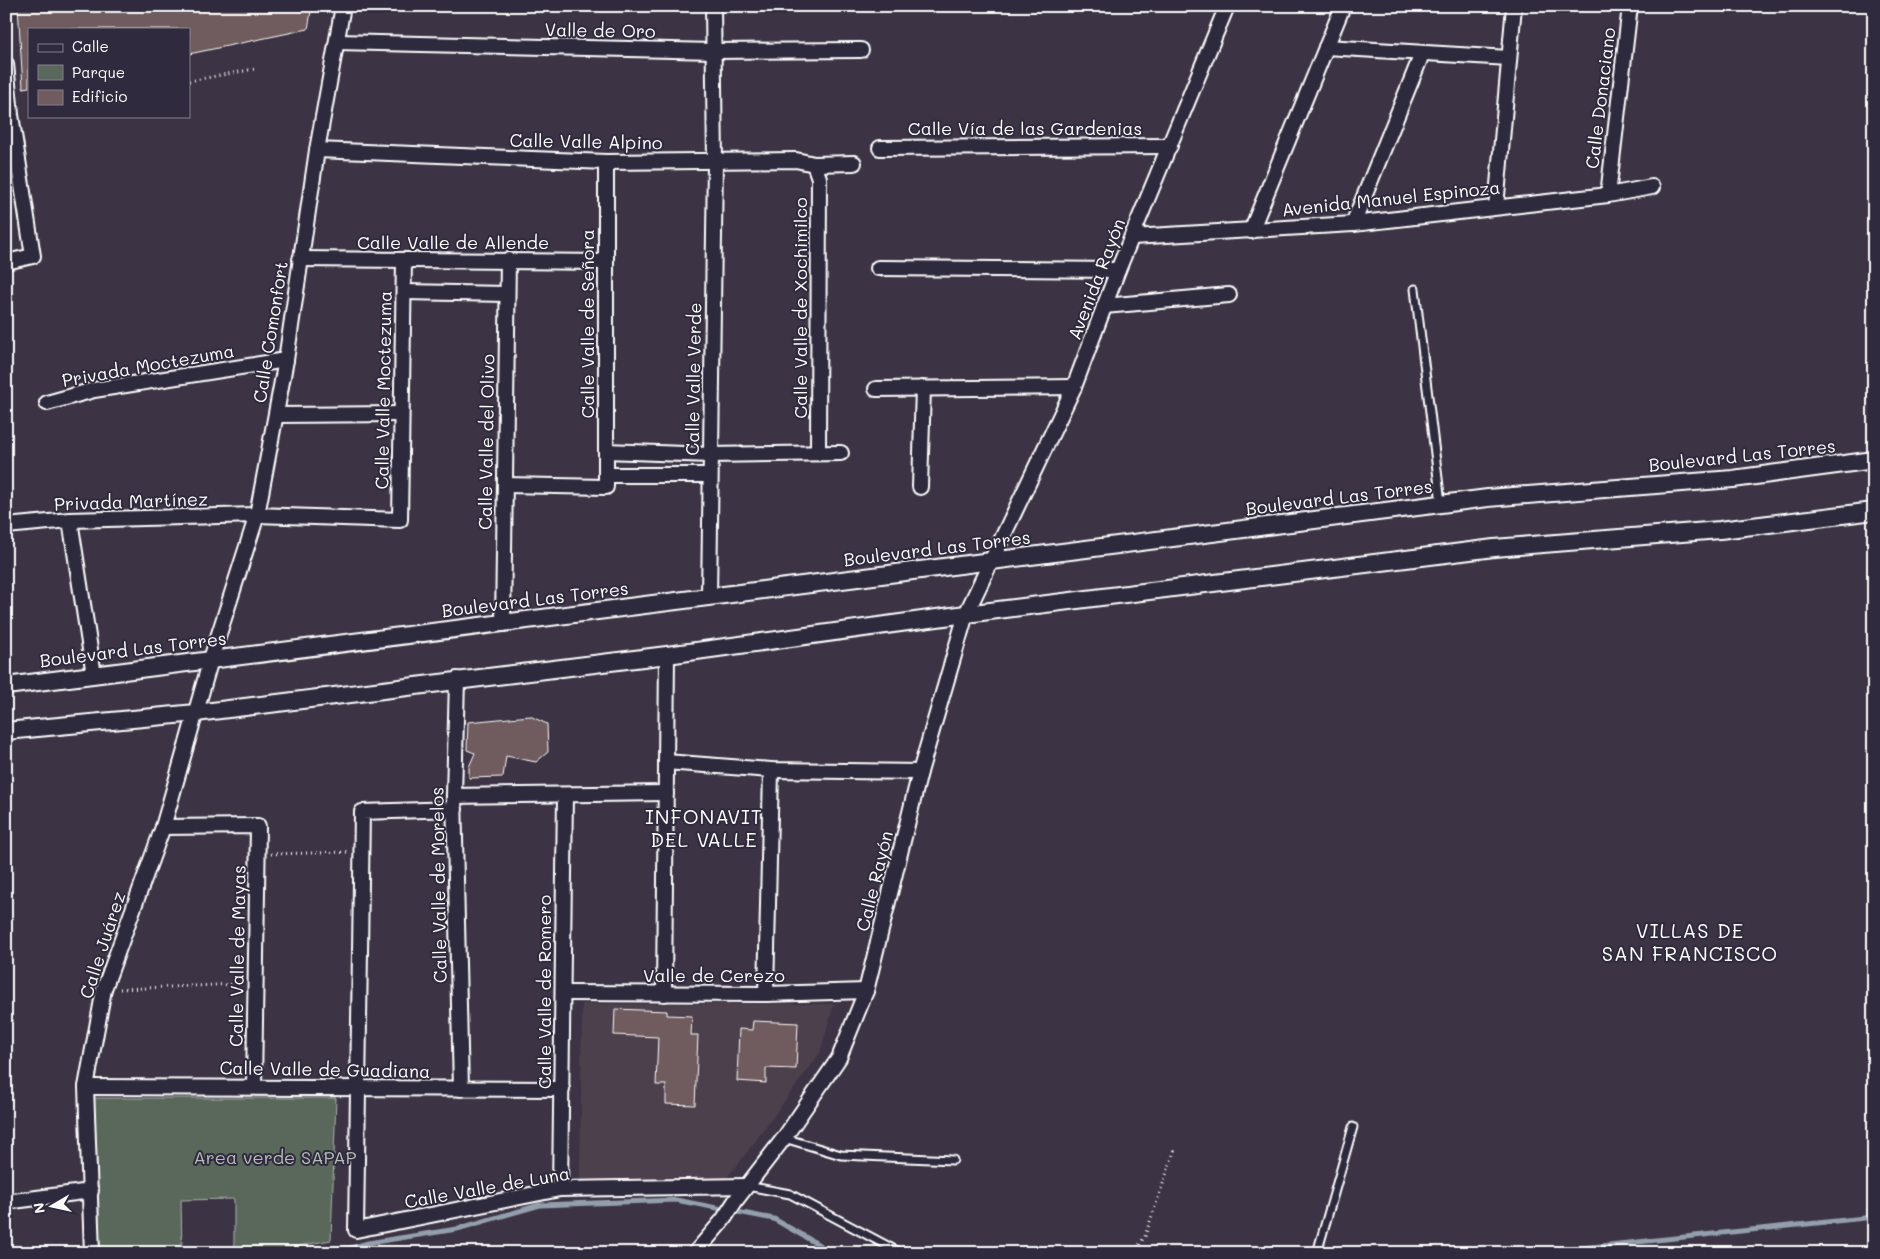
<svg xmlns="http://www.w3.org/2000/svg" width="1880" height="1259" viewBox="0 0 1880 1259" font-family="Mali,sans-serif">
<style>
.built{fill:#4c404c}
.green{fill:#5a675c;stroke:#acb3ae}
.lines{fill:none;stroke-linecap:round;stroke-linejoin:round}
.stream{stroke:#949fad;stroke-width:5}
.building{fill:#705b5e;stroke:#fff}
.service-casing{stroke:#fff;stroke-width:11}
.minor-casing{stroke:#fff;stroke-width:18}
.tertiary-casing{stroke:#fff;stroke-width:20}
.path{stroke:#fff;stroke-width:3;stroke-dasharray:1 4;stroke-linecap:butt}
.service{stroke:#2f2a3d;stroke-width:7}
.minor{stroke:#2f2a3d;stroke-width:14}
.tertiary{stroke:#2f2a3d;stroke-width:16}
.labels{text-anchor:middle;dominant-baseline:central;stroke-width:4;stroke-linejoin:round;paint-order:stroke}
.street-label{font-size:18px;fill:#fff;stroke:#2f2a3d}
.park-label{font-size:18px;fill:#b5bbb6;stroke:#2f2a3d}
.quarter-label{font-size:20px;letter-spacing:1px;fill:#fff;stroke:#2f2a3d}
</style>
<rect width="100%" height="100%" fill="#3c3444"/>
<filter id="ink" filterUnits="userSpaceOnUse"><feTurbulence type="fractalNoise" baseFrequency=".02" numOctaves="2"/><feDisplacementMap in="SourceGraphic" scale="10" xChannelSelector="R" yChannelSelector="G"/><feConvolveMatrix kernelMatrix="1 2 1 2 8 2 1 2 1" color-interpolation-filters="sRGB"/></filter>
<g filter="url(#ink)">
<path class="built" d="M582,1004H834L820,1053L739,1163L722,1183H692L580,1179Z"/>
<path class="green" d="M94,1098H336L331,1240L260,1253H234V1199L181,1200L182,1253H100Z"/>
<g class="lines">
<g class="stream">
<path d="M333,1253L368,1243L457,1229L540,1205L676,1200L774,1219L833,1253"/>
<path d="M1534,1253L1874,1217"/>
</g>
</g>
<g class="building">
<path d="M18,6H312L308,29L189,54V29H29V87L23,88Z"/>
<path d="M530,716L547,724L548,752L536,762L506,756L503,777L469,778V767L475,753L467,750L468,722Z"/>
<path d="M615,1009L667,1011V1015L692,1016L691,1035H698L695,1105L666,1104V1085H656L658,1037L614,1035Z"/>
<path d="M753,1021L798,1023L796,1069L766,1068V1083L737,1081L739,1029L752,1030Z"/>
</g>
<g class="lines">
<defs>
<g id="service">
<path d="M1415,289L1441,503"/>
<path d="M784,1138L841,1155L953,1160"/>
<path d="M747,1186L790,1194L901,1253"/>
<path d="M1317,1253L1353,1127"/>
</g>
<g id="minor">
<path d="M337,42L714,51L861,50"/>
<path d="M1326,47L1509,58"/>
<path d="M6,64L11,115L33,256L6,262"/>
<path d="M880,148L1170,146"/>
<path d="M317,150L606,162L796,160L814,164L854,163"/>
<path d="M814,164L819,178L818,452"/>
<path d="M1608,195L1630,6"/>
<path d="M1496,207L1514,6"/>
<path d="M1353,224L1422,54"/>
<path d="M1251,231L1343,6"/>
<path d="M1132,237L1353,224L1608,195L1652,187"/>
<path d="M300,259L606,262"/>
<path d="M878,268L1118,270"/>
<path d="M404,292L507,294"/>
<path d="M1104,306L1229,295"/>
<path d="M876,389L1074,387"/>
<path d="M47,403L94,390L286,360"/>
<path d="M276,415L401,414"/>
<path d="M606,451L710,455L841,453"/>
<path d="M606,475H710"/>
<path d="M505,485L606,487V162"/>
<path d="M920,487L923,388"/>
<path d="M70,520L94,675"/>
<path d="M6,526L70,520L257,515L400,520L404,260"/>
<path d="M709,597L715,162L713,6"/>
<path d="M503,624L508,260"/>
<path d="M457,679L454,796L461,1089"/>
<path d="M666,762L771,770L920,772"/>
<path d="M454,796L666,793"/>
<path d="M455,809L362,812L356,1230L560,1189L746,1186"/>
<path d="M163,827L258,826L254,1086"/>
<path d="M563,993L766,994L866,991"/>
<path d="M664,994L667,655"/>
<path d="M766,994L771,770"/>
<path d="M86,1087L562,1089"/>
<path d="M560,1189L565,795"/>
<path d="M6,1202L91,1191"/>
<path d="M92,1253L86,1087L104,989L163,827L211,659L257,515L286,360L317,150L343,6"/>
<path d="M695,1253L723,1220L736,1200L784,1138L839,1058L866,991L920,772L966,614L1074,387L1118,270L1227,6"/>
</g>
<g id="tertiary">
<path d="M6,686L1488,498L1733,479L1874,460"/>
<path d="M6,731L196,713L667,655L966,614L1494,548L1720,530L1874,511"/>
</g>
</defs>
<use href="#service" class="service-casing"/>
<use href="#minor" class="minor-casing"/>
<use href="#tertiary" class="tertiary-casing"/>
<g class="path">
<path d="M189,81L255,69"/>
<path d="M271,854L347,852"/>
<path d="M120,989L241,984"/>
<path d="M1134,1253L1145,1236L1175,1149"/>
</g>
<use href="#service" class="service"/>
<use href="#minor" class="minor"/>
<use href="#tertiary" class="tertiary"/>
</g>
</g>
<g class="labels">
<g class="street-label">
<text transform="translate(600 30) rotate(1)">Valle de Oro</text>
<text transform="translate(1600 98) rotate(-83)">Calle Donaciano</text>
<text x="1025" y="128">Calle Vía de las Gardenias</text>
<text transform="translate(586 141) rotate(1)">Calle Valle Alpino</text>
<text transform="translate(1391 198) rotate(-6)">Avenida Manuel Espinoza</text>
<text x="453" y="242">Calle Valle de Allende</text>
<text transform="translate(1096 279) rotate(-69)">Avenida Rayón</text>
<text transform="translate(800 308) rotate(-90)">Calle Valle de Xochimilco</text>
<text transform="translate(587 324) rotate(-90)">Calle Valle de Señora</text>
<text transform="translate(270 332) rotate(-81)">Calle Comonfort</text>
<text transform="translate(148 365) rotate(-10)">Privada Moctezuma</text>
<text transform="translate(693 379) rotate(-89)">Calle Valle Verde</text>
<text transform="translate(383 390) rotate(-89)">Calle Valle Moctezuma</text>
<text transform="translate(486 442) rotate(-89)">Calle Valle del Olivo</text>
<text transform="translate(1742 455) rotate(-6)">Boulevard Las Torres</text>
<text transform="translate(1339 497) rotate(-7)">Boulevard Las Torres</text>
<text transform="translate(131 501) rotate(-2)">Privada Martínez</text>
<text transform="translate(937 548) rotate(-7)">Boulevard Las Torres</text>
<text transform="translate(535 599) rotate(-7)">Boulevard Las Torres</text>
<text transform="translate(133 649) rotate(-7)">Boulevard Las Torres</text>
<text transform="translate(874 881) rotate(-76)">Calle Rayón</text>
<text transform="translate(438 885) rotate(-91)">Calle Valle de Morelos</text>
<text transform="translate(102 945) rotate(-72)">Calle Juárez</text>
<text transform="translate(237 956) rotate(-89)">Calle Valle de Mayas</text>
<text x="714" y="975">Valle de Cerezo</text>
<text transform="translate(544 992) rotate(-90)">Calle Valle de Romero</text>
<text transform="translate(325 1069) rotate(1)">Calle Valle de Guadiana</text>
<text transform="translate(487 1187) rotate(-10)">Calle Valle de Luna</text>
</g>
<g class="park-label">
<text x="275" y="1157">Area verde SAPAP</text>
</g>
<g class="quarter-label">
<text x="704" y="816">INFONAVIT<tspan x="704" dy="23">DEL VALLE</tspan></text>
<text x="1690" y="930">VILLAS DE<tspan x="1690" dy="23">SAN FRANCISCO</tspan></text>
</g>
</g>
<rect width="1880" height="1259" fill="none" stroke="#2f2a3d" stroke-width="25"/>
<rect x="12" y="12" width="1855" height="1234" fill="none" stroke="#fff" stroke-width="2" filter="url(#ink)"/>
<rect x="28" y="28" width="162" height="90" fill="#2f2a3d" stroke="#827f8b"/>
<rect x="38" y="44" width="25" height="8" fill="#2f2a3d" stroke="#827f8b"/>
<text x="72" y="52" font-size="15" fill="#ffffff">Calle</text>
<rect x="38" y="65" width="25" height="15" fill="#5a675c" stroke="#827f8b"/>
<text x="72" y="78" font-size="15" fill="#ffffff">Parque</text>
<rect x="38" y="90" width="25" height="15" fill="#705b5e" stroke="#827f8b"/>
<text x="72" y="102" font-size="15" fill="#ffffff">Edificio</text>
<g transform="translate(52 1206) rotate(261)" stroke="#2f2a3d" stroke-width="4" paint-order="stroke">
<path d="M0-4L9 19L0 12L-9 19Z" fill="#ffffff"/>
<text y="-8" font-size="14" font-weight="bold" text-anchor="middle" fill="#ffffff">N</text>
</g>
</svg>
